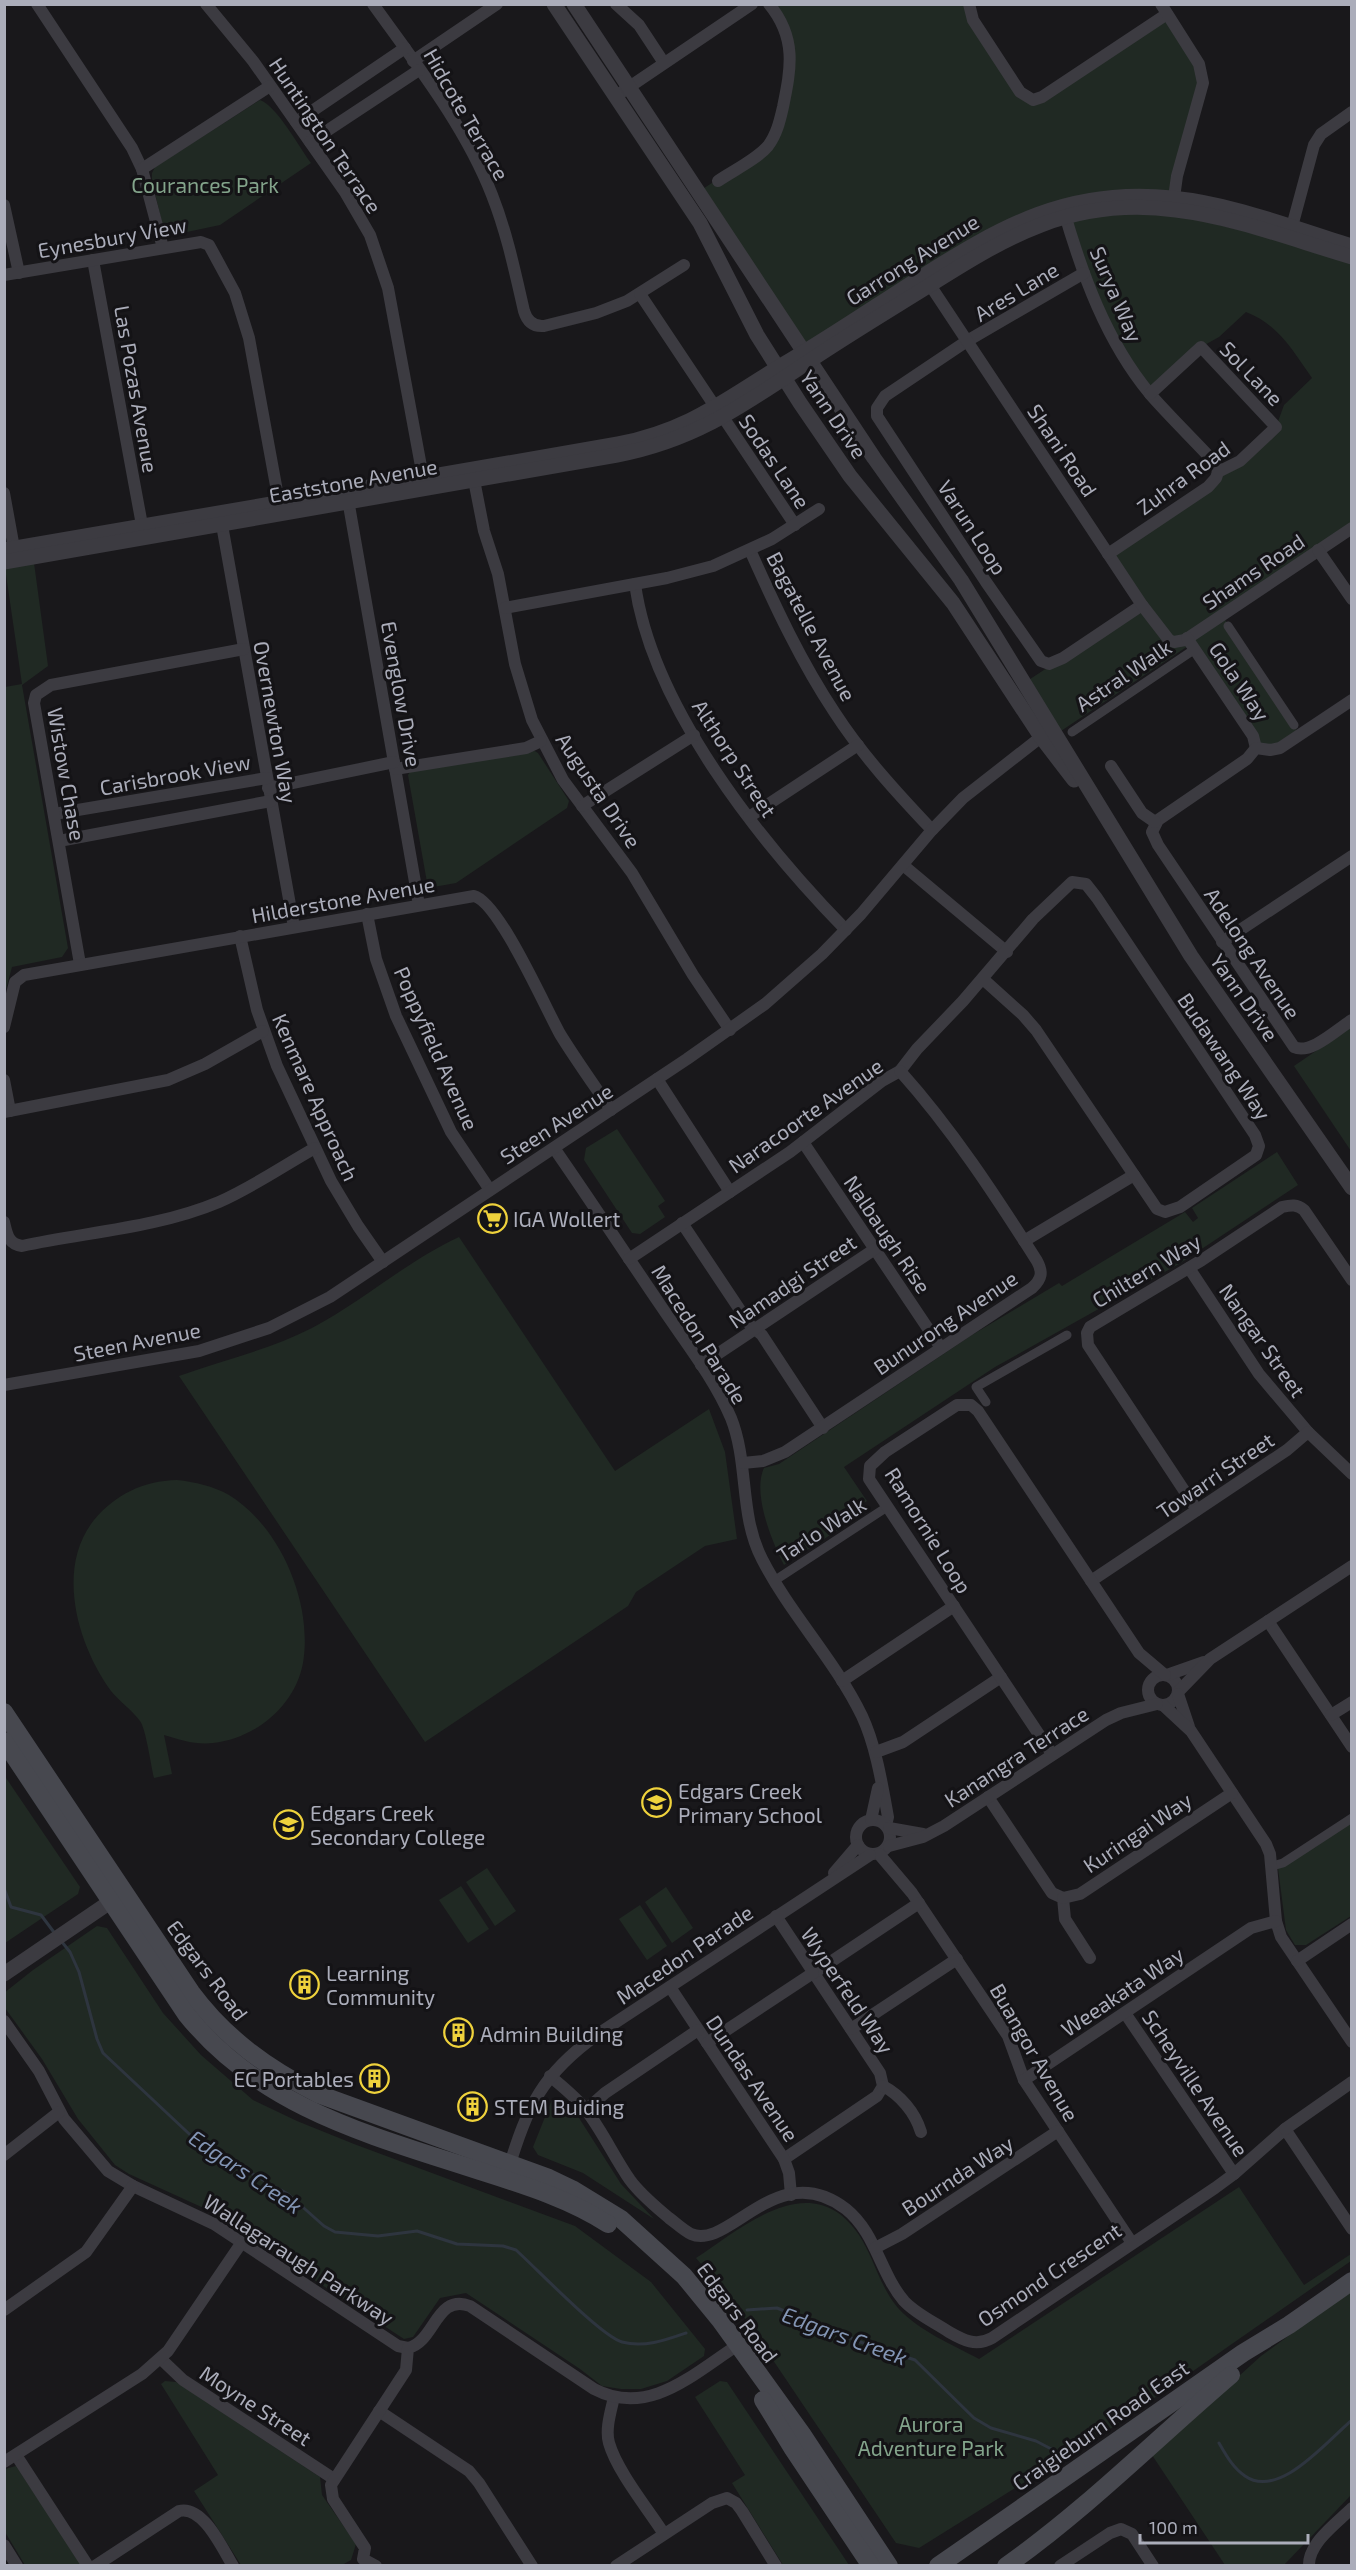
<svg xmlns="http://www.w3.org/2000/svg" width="1356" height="2570" viewBox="0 0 1356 2570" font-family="'Exo 2',sans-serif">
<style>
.green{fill:#202923}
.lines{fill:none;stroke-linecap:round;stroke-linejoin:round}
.stream{stroke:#2e353f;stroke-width:3}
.pedestrian{stroke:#3c3b41;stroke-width:9}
.minor{stroke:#3c3b41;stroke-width:12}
.tertiary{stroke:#3c3b41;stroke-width:15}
.secondary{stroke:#47484f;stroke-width:18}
.labels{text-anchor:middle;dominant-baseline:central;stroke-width:6;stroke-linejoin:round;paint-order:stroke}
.street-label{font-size:21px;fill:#abadba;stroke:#141316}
.park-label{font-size:21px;fill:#83a48b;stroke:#141316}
.poi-label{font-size:21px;fill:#abadba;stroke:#141316;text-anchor:start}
.water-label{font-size:22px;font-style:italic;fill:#8395b4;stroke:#141316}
</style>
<rect width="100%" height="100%" fill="#19181b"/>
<g class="green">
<path d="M769,5H969V13L1033,100L1167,14L1203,74L1174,198L1098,199L804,352L698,192L766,148L791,59Z"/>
<path d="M260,100C277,106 299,147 311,163L220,225L168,236L164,231L152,181V173L155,167Z"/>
<path d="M1149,208L1351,257V528L1222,615L1300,735L1283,747L1256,748L1191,644L1055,735L1024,683L1142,606L1108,554L1208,487L1276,427L1284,405L1312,378C1293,351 1278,324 1246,312L1219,337L1201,347L1150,394L1121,354L1066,217Z"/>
<path d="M34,563L48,666L22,685L68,948L62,957L12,967L5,993V687L22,684L5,568Z"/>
<path d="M533,750L538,753L569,801L567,808L456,883L428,888L408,775L410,772Z"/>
<path d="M1351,1027V1151L1294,1066Z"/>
<path d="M617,1129L665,1201L658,1206L665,1217L640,1234L632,1233L584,1160L586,1148Z"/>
<path d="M1277,1152L1298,1185L1179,1264L995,1367L844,1467L867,1501L857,1508L861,1515L784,1565C772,1542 752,1493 764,1468L779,1464L972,1335L1059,1283L1062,1286L1185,1212L1193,1222L1198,1218L1192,1208Z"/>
<path d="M459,1237L615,1471L709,1409L725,1452L737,1539L705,1546L636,1592L628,1606L425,1742L179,1376C223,1360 269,1350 312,1328C363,1301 407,1261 459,1237Z"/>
<path d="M177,1480C195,1482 213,1486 229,1495C281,1527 313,1604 303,1663C295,1706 256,1738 213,1743C196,1745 180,1740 164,1735L172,1774L154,1778C151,1766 146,1729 140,1721C132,1710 120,1702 111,1691C78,1646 55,1569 94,1520C116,1494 143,1481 177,1480Z"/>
<path d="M4,1775L80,1887L78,1894L5,1943Z"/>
<path d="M1351,1823V1916L1306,1945H1295L1286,1930L1278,1868Z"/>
<path d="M487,1868L516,1911L495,1926L466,1882Z"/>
<path d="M461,1886L489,1929L468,1943L439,1900Z"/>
<path d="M666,1887L693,1928L672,1943L645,1902Z"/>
<path d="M640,1905L667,1946L647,1960L619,1919Z"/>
<path d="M97,1926L107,1928L163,2013L201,2055L253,2100L297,2121L354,2144L575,2226L651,2282L705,2349L704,2356L667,2381L641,2389H621L602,2386L580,2369L466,2293L440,2298L413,2337L404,2339L208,2210L129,2174L115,2165L78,2119L42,2059L5,2008L4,1993L33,1970Z"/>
<path d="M553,2097H560L579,2118L621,2184L654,2219L583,2173L538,2155L533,2147Z"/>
<path d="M1239,2187L1304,2285L1351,2254V2261L1110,2429L919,2548L896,2543L738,2308L696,2258C743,2227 812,2165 859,2235C874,2258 880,2287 898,2308C919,2331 953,2345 979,2359Z"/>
<path d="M1351,2290V2495L1284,2565H1225L1152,2455L1261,2356Z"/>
<path d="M165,2381L176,2382L320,2477L322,2495L356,2544L351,2560L342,2565H241L194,2491L218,2475L161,2384Z"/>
<path d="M720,2381L727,2382L849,2565H783L732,2483L745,2475L695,2397Z"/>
<path d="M16,2466L82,2565H25L5,2532V2469Z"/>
</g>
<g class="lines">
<g class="stream">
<path d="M4,1888L11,1907L41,1915L56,1935"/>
<path d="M62,1942L70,1952L79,1972L97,2039L103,2053L201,2145L288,2194L324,2226L335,2232L378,2236L417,2231L457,2244L503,2246L516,2250C536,2268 601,2336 622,2342C644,2348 666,2340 686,2333"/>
<path d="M747,2310L777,2308L863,2343L915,2360L974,2418L991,2428L1036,2441L1057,2452"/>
<path d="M1219,2443C1226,2455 1233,2468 1245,2476C1279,2500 1327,2441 1352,2420"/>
</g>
<g class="pedestrian">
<path d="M1228,626L1294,725"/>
<path d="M1072,732L1195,649"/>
<path d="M986,1402L976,1387L1067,1335"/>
<path d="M774,1581L887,1507"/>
<path d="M1272,1866L1283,1863L1352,1818"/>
</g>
<g class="minor">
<path d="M37,4L132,148L142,169L163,248"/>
<path d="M206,4L253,61L345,192L370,235L388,288L423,477"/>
<path d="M373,4C416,64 465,126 492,195C507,233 515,272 524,311C527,321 533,327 544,326L596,313L627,301L684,265"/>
<path d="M616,4L639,25L664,63"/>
<path d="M969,4L973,20L1020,92L1033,100L1042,97L1167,14"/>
<path d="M1161,4L1199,64L1203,83L1177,176L1173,205"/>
<path d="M413,61L497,4"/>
<path d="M616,96L752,4"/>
<path d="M296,122L405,48"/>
<path d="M310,142L419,70"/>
<path d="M142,169L270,86"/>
<path d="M718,181C734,170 756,160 768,146C777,134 780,120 783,107C791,68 797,38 769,4"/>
<path d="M4,205L19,273"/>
<path d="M1063,208C1082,274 1106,341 1150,394C1171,418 1195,441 1216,464L1218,472"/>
<path d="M1290,234L1314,145L1321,134L1352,112"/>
<path d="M93,260L142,525"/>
<path d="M1084,273L967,341L885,396L877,408V416L986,582L1041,661L1049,664L1063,658L1142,605"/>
<path d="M4,275L201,242L209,245L235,293L249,338L279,502"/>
<path d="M926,279L1142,605L1169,640L1174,642L1185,640L1352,528"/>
<path d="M640,294L716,408"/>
<path d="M723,417L795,525"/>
<path d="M474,480L484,531L498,574L515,664L532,720L563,780L632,873L693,975L730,1030"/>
<path d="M4,493L14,548"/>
<path d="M347,494L419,905"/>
<path d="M222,525L294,927"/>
<path d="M750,550C775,606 801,662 835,713C863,756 897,793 932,830"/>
<path d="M1318,550L1352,599"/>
<path d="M1108,554L1208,487L1216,478L1218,472L1240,461L1276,427L1201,347L1150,394"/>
<path d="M635,584C652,707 761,843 846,930"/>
<path d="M505,608L667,578L713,566L772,539L819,509"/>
<path d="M1187,638L1253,736L1256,748"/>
<path d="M1352,700L1280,748L1270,750L1256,748L1247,759L1158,820L1152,832L1158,845L1294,1047C1311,1055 1337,1029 1352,1020"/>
<path d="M1111,766L1142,813L1155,822"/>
<path d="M395,769L526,748L541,741"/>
<path d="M268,788L394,762"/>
<path d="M582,806L694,735"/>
<path d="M54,814L267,778"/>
<path d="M749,817L858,745"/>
<path d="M59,841L271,801"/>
<path d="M903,865L1007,952"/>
<path d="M367,914L376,959L396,1016L451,1132L490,1190"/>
<path d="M240,936L257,1010L277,1066L331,1181L358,1226L383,1262"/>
<path d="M1222,942L1352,856"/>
<path d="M80,964L34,703L36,695L51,685L244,649"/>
<path d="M4,1027L15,982L24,975L474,896C499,902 546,1009 560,1034C576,1060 594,1085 611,1110"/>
<path d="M657,1079L730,1192"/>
<path d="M4,1080L10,1111"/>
<path d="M4,1112L168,1080L205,1064L263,1031"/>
<path d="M803,1142L941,1348"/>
<path d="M554,1148C590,1200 625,1253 661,1306C685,1342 714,1378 731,1418C749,1463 739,1515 762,1559C790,1614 835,1660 862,1716C876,1746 882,1784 888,1817L886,1825"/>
<path d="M4,1222C7,1234 8,1244 22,1246C87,1232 157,1228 219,1202C253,1187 283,1166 315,1148"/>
<path d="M682,1223L750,1325L762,1335L823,1428"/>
<path d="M1024,1241L1134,1175"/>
<path d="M629,1259L790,1152L882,1081L900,1071L917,1049L963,1001L1033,919L1072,882L1086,884L1097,898L1255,1135L1259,1146L1256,1155L1180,1207L1165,1212L1157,1209L1036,1030L1023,1015L983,979"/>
<path d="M1189,1268L1259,1374L1308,1432"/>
<path d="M701,1365L875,1249"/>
<path d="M4,1385L199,1351L269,1328L330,1297L687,1059L765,1004L822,954L861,914L932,830L963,798L1041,737"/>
<path d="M743,1463L763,1461L785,1452L1032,1288C1042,1279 1043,1272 1037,1261C995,1195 952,1129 900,1071"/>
<path d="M1197,1510L1088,1345L1087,1333L1090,1327L1202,1260L1282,1207C1291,1205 1297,1204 1304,1210L1352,1280"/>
<path d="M1091,1581L1287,1450L1308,1432L1352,1474"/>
<path d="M1268,1621L1352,1747"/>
<circle cx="1163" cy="1690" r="15"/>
<path d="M1167,1675L1204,1662"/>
<path d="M842,1681L954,1606"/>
<path d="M1178,1692L1210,1659L1352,1566"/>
<path d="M1178,1694L1189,1727"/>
<path d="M1163,1705L1191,1731L1266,1844L1270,1854L1276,1921L1281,1937L1352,2042"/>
<path d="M1331,1715L1352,1702"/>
<path d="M876,1752L903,1742L1001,1677"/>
<path d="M1052,1754L869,1479L870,1466L885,1452L957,1405H971L978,1411L1139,1653L1165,1675"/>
<path d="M988,1797L1052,1893L1063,1898L1065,1919L1090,1958"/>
<circle cx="873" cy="1837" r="17"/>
<path d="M871,1820L878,1788"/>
<path d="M889,1828L923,1834"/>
<path d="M889,1846L923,1837L944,1826L1106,1720L1121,1713L1157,1704"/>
<path d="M879,1854L912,1893L1008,2036L1024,2080L1132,2243"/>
<path d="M834,1873L858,1845"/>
<path d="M1063,1898L1080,1894L1232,1793"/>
<path d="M776,1916L880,2073L883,2086L877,2096L784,2159"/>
<path d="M1297,1961L1352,1924"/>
<path d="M814,1973L919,1903"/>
<path d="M670,1987L784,2159L789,2173L791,2195"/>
<path d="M1125,2013L1234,2174"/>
<path d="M4,2021L39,2071L64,2119L108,2171L133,2186L214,2224L398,2346L408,2348"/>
<path d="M851,2029L957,1959"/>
<path d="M707,2043L813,1973"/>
<path d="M550,2076C563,2087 576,2097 586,2110C603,2132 614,2157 630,2180C641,2195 655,2206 669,2218C676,2223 683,2230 691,2234C729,2251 777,2156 846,2209C876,2233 880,2273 904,2301C916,2314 934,2322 949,2332C963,2340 976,2347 992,2338L1215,2188L1234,2174L1285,2129L1352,2229"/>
<path d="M1024,2080L1251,1928L1276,1921"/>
<path d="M883,2086C900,2095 915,2112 921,2132"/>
<path d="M586,2110L605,2093L698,2030"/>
<path d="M1285,2129L1352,2082"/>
<path d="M4,2155L59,2112"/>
<path d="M508,2170C528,2105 542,2074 598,2034L870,1855"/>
<path d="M875,2248L902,2234L1058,2131"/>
<path d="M4,2310L86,2252L133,2186"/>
<path d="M161,2359L183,2380L334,2479"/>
<path d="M614,2397C611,2411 605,2429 609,2443C617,2471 648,2509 664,2534"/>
<path d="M379,2411L469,2471L479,2483L532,2566"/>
<path d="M16,2455L88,2566"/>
<path d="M4,2462L142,2374L168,2351L242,2242"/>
<path d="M4,2545L17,2566"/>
<path d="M95,2566L179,2511C203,2505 222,2548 233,2566"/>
<path d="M376,2566L363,2559L365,2548L333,2499L331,2485L406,2370L408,2348C435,2342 436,2293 470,2306L594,2389C649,2418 694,2373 738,2345"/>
<path d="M616,2566L712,2503L727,2498L736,2503L742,2511L776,2566"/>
<path d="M1060,2566L1110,2533L1121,2529L1132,2534L1153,2566"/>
<path d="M1309,2566C1308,2543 1337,2523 1352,2508"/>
</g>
<g class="tertiary">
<path d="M554,4L700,223L757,335L800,403L850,476L953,603L1041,737L1074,780"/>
<path d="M574,4L874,458L961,580L1191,956L1352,1188"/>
<path d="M4,550L618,444C690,430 724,400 784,364C830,337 874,307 918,279C1001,226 1069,187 1172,198C1233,204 1293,228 1352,246"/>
<path d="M4,562L617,455C696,440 745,404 811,360C847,336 885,313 922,290C1006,237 1071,196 1176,210C1235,217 1294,240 1352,257"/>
<path d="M4,1974L110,1902L117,1893"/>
</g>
<g class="secondary">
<path d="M4,1712L191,1992C225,2038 267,2068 318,2094L549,2178L572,2189L621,2219L684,2276L720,2320L802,2434L889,2566"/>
<path d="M4,1741L186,2014C263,2110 374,2136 486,2173C527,2186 571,2200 608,2224"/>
<path d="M763,2400L793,2449L871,2566"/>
<path d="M938,2566L1243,2353L1289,2325L1352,2281"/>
<path d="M1006,2566C1087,2509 1156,2439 1231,2375"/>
</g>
</g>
<defs>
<symbol id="supermarket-ring" viewBox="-11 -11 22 22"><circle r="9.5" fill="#141316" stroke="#efd23c" stroke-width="1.5"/><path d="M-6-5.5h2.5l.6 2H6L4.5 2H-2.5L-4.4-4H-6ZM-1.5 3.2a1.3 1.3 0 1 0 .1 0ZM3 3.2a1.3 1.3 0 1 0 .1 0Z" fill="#efd23c"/></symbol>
<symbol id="school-ring" viewBox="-11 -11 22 22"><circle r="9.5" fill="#141316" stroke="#efd23c" stroke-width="1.5"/><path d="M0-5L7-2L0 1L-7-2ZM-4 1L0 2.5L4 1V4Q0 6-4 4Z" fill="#efd23c"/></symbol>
<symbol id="building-ring" viewBox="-11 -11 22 22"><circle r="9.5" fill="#141316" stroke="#efd23c" stroke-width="1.5"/><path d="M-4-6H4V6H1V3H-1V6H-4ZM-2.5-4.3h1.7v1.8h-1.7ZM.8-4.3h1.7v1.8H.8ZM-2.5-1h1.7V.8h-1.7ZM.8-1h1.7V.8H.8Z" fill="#efd23c"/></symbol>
</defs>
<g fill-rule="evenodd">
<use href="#supermarket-ring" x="476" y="1202" width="33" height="33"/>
<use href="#school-ring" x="640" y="1786" width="33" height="33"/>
<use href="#school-ring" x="272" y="1808" width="33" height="33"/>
<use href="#building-ring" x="288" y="1968" width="33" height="33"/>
<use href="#building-ring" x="442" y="2016" width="33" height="33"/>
<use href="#building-ring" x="358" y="2062" width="33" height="33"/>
<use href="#building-ring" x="456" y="2090" width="33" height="33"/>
</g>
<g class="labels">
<g class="street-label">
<text transform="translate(467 114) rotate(60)">Hidcote Terrace</text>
<text transform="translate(326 135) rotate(56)">Huntington Terrace</text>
<text transform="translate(112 237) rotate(-10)">Eynesbury View</text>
<text transform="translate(912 259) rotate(-32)">Garrong Avenue</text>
<text transform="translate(1016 291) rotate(-31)">Ares Lane</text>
<text transform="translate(1117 294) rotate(67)">Surya Way</text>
<text transform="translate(1252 373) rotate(46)">Sol Lane</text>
<text transform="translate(137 389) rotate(80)">Las Pozas Avenue</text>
<text transform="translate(834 414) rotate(56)">Yann Drive</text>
<text transform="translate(1063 450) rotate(56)">Shani Road</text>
<text transform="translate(775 461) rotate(56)">Sodas Lane</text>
<text transform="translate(1183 477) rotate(-36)">Zuhra Road</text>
<text transform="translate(353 480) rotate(-10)">Eaststone Avenue</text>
<text transform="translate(973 527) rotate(57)">Varun Loop</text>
<text transform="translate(1253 571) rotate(-34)">Shams Road</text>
<text transform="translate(812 626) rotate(62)">Bagatelle Avenue</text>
<text transform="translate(1123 675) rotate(-34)">Astral Walk</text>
<text transform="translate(1240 681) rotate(56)">Gola Way</text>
<text transform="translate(402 694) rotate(80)">Evenglow Drive</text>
<text transform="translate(276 722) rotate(80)">Overnewton Way</text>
<text transform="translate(735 758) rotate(57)">Althorp Street</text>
<text transform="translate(67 774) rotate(80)">Wistow Chase</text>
<text transform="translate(175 774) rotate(-10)">Carisbrook View</text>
<text transform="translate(599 790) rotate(56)">Augusta Drive</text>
<text transform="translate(343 899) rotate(-10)">Hilderstone Avenue</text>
<text transform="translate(1253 953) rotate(56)">Adelong Avenue</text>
<text transform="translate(1245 997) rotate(55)">Yann Drive</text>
<text transform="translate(437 1048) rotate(66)">Poppyfield Avenue</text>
<text transform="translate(1225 1056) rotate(56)">Budawang Way</text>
<text transform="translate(316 1097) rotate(66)">Kenmare Approach</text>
<text transform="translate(805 1115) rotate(-35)">Naracoorte Avenue</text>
<text transform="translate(556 1123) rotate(-33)">Steen Avenue</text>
<text transform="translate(888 1234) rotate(56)">Nalbaugh Rise</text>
<text transform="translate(1146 1270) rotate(-31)">Chiltern Way</text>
<text transform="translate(792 1281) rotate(-34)">Namadgi Street</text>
<text transform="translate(945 1322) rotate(-34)">Bunurong Avenue</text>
<text transform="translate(700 1334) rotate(58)">Macedon Parade</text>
<text transform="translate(1263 1340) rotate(55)">Nangar Street</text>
<text transform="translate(137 1341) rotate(-11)">Steen Avenue</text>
<text transform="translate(1215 1475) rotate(-34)">Towarri Street</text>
<text transform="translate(821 1529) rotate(-33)">Tarlo Walk</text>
<text transform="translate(929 1530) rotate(58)">Ramornie Loop</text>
<text transform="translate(1016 1756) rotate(-33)">Kanangra Terrace</text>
<text transform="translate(1137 1832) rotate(-34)">Kuringai Way</text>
<text transform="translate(684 1954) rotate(-34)">Macedon Parade</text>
<text transform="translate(208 1970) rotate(53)">Edgars Road</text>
<text transform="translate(848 1990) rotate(56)">Wyperfeld Way</text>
<text transform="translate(1122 1991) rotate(-34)">Weeakata Way</text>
<text transform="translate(1035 2052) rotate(60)">Buangor Avenue</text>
<text transform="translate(753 2078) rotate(56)">Dundas Avenue</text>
<text transform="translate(1196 2083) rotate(56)">Scheyville Avenue</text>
<text transform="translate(957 2175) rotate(-33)">Bournda Way</text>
<text transform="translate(299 2259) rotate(33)">Wallagaraugh Parkway</text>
<text transform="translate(1049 2274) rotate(-34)">Osmond Crescent</text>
<text transform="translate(738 2312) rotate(53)">Edgars Road</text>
<text transform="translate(256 2405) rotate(33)">Moyne Street</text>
<text transform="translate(1100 2425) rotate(-35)">Craigieburn Road East</text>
</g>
<g class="park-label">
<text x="205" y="184">Courances Park</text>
<text x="931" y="2423">Aurora<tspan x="931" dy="24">Adventure Park</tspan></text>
</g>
<g class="poi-label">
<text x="513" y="1218">IGA Wollert</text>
<text x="678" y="1790">Edgars Creek<tspan x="678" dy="24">Primary School</tspan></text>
<text x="310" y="1812">Edgars Creek<tspan x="310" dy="24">Secondary College</tspan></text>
<text x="326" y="1972">Learning<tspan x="326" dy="24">Community</tspan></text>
<text x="480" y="2033">Admin Building</text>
<text x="354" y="2078" text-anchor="end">EC Portables</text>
<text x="494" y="2106">STEM Buiding</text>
</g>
<g class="water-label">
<text transform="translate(246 2171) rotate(34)">Edgars Creek</text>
<text transform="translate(845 2335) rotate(20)">Edgars Creek</text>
</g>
</g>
<rect width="1356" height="2570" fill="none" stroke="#abadba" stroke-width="12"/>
<path d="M1140 2534v9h168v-9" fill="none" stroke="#abadba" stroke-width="3"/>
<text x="1149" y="2534" font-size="18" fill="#abadba" stroke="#141316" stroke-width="4.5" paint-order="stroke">100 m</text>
</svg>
